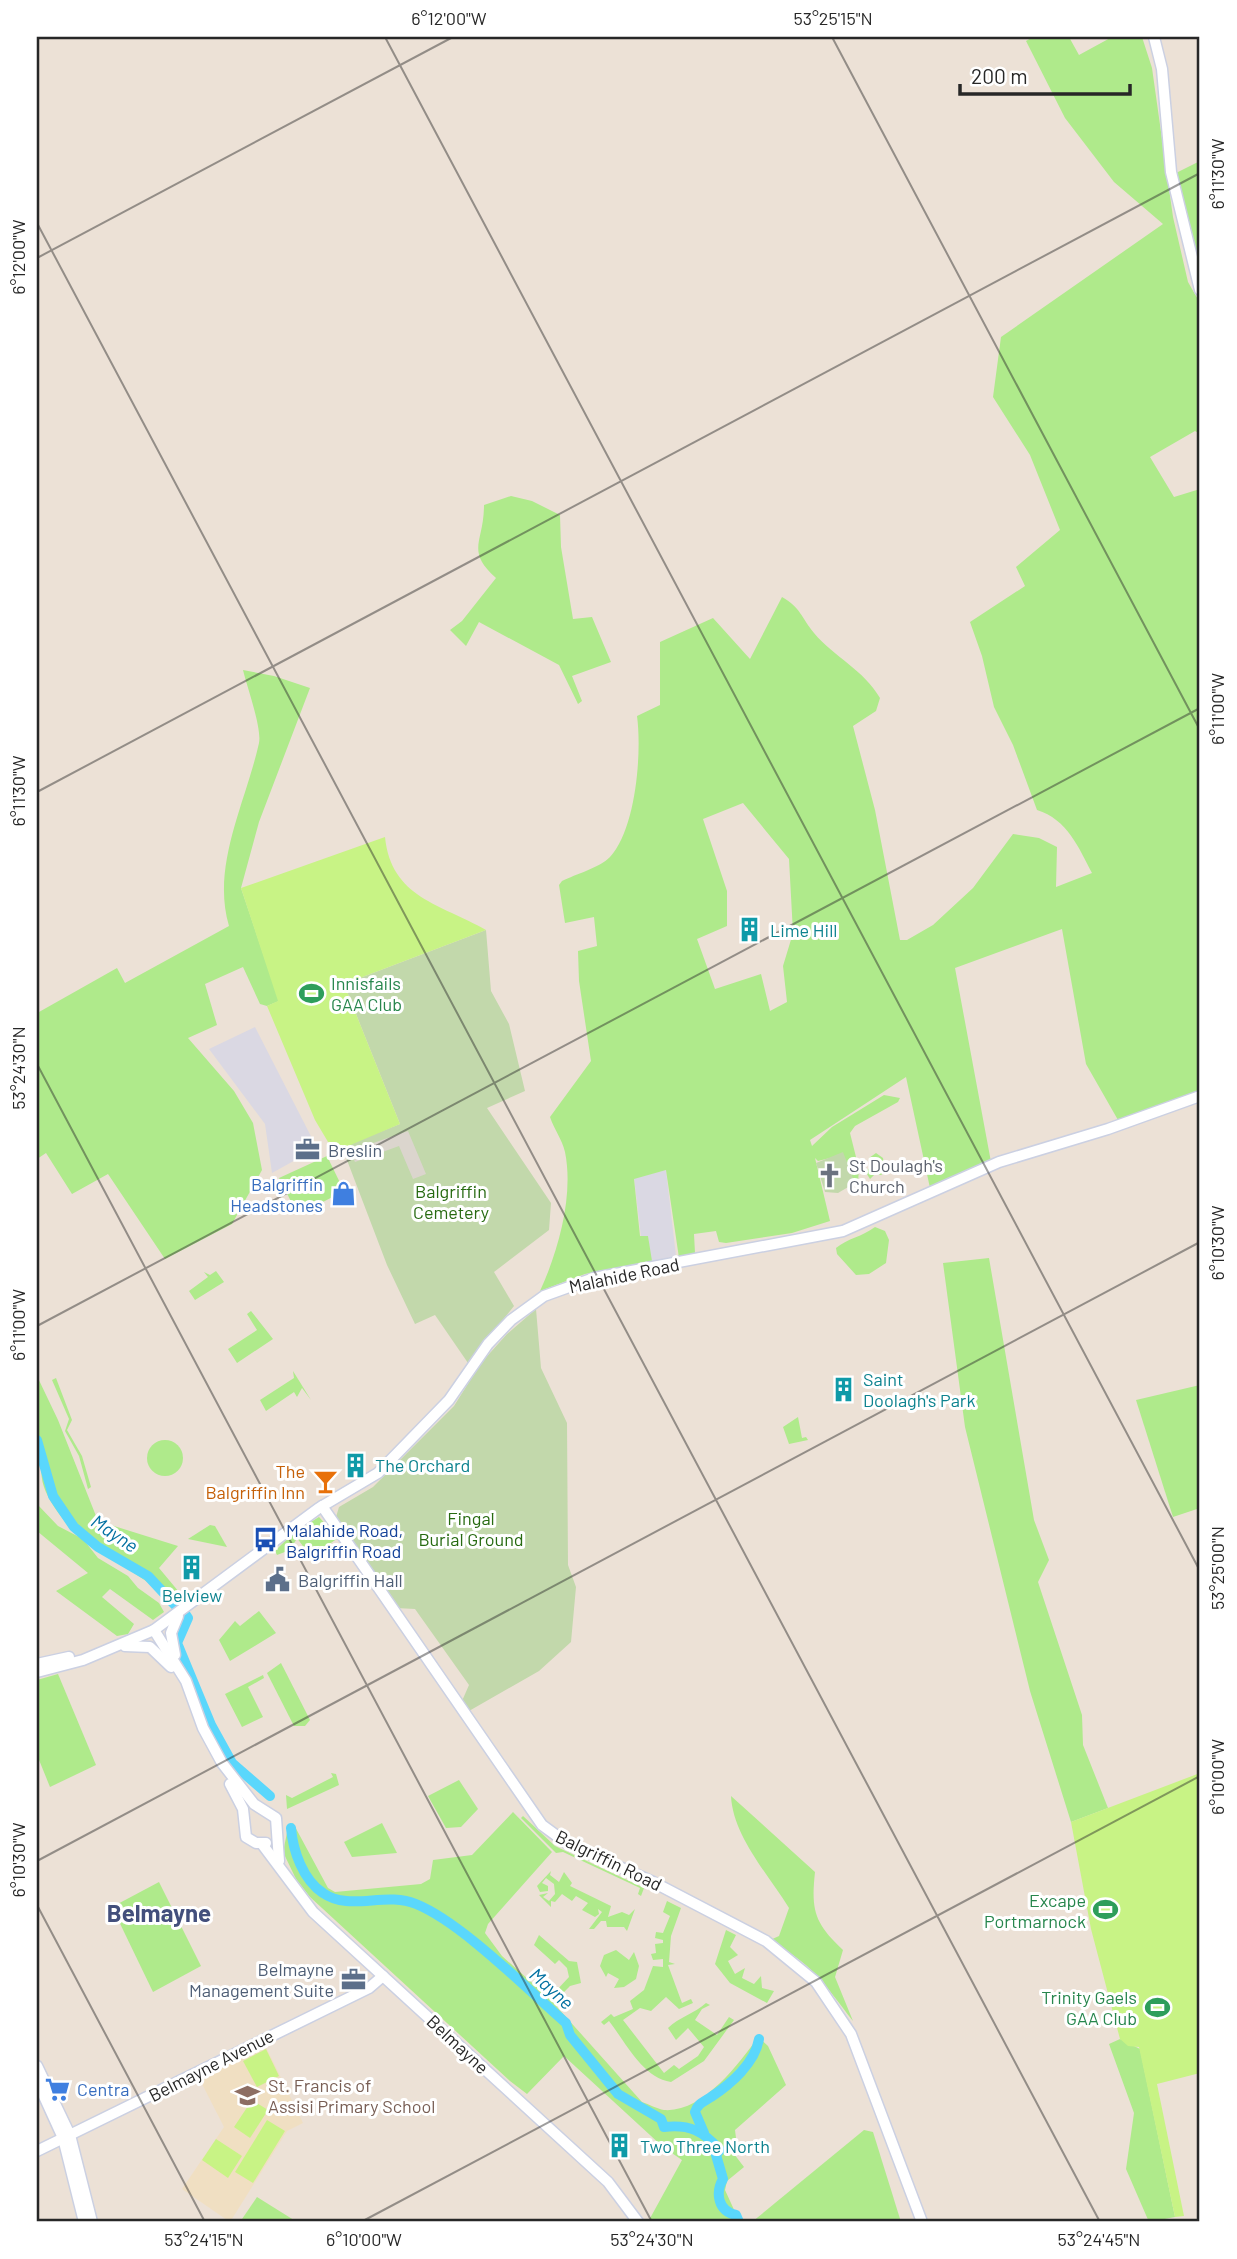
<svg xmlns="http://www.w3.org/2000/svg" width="1237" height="2259" viewBox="0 0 1237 2259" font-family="Barlow,sans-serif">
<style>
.industrial{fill:#dad8e3}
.education{fill:#f0dfc2}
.green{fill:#afea8b;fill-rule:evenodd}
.cemetery{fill:#c2d8ab}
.pitch{fill:#c8f385}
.plaza{fill:#dbd5cd}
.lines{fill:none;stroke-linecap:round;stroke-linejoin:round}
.river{stroke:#5ad7fc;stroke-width:10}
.secondary-casing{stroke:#cbd0e2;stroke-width:13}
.secondary{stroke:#fff;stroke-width:10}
.ticks{fill:none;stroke:#272727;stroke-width:2;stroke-opacity:0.45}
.labels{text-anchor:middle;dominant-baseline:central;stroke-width:6;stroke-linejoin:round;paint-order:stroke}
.culture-label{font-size:18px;fill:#0d838f;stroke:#fff;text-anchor:start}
.leisure-label{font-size:18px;fill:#27864d;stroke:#fff;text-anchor:end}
.service-label{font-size:18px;fill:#4e5e75;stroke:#fff;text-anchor:start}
.worship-label{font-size:18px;fill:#5b616d;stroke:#fff;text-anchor:start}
.shop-label{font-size:18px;fill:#366cbe;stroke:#fff;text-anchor:end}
.park-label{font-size:18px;fill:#276a11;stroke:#fff}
.street-label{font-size:18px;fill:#272727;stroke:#fff}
.food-label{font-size:18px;fill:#c56008;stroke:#fff;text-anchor:end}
.transit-label{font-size:18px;fill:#164399;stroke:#fff;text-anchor:start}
.education-label{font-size:18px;fill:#785e54;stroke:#fff;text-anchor:start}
.water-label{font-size:19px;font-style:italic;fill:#0070a1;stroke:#fff}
.district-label{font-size:24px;font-weight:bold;fill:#434f7c;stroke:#fff}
.neatline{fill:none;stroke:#272727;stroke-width:2.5}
.ticks-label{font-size:18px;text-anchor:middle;fill:#272727}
</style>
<rect width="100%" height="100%" fill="#ece1d6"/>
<g class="industrial">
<path d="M255,1027L317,1148L272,1173L265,1124L209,1049Z"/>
<path d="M666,1170L676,1256L651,1261L648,1236L641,1237L634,1178Z"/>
</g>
<path class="education" d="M265,2045L303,2123L287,2131L230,2222L182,2189L224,2127L200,2080Z"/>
<g class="green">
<path d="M1033,37H1069L1079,55L1112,37H1142L1152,68L1173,217L1188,282L1200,303V434L1195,431L1150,457L1174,497L1200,489V1090L1118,1120L1086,1064L1062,929L955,968L991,1162L930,1188L906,1077L810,1140L812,1146L832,1127L884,1095L900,1098L898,1102L855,1126L850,1133L859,1169L858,1182L849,1186L845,1184L851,1168L841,1165L834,1157L818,1161L815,1158L830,1221L792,1233L726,1243L719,1242L716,1231L694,1234L695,1253L679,1258L666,1170L634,1179L640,1236H648L652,1261L585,1274L540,1291C558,1252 574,1196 565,1152C562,1139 554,1129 550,1117L591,1061L579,981L578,951L597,946L594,917L565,923L559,885L562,881C576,874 599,868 610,857C636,829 642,753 637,716L660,705V642L713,618L750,659L782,597C801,608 801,617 814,633C834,657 864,670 880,698L876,711L853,726L875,810L900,940H907L933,925L973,888L1013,834L1039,838L1057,847L1056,887L1092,873C1079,848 1067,819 1037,810L1013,745L994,707L982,656L970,622L1025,586L1016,567L1060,530L1030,455L993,397L1001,337L1163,224L1114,182L1065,118L1026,41ZM743,803L789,859L793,933L783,966L787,1002L770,1011L761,974L715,989L697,939L727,926V891L703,819Z"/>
<path d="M1200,161V274L1176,173Z"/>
<path d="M511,496L532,501L560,515L561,547L573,619L592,617L611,662L572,676L582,701L578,704L559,665L479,622L466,646L450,630L462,621L496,578C465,550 484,543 484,505Z"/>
<path d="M243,670L274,676L310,688L259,822L241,888L279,1001L267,1006L260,1004L243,967L205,984L217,1025L188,1038L234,1091L253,1123L262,1170L232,1224L165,1259L108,1174L72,1194L46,1153L37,1159V1010L39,1012L117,968L125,983L229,926C211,866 246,802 259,743C262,728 247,687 243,670Z"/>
<path d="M876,1153L883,1158L885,1172L881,1175L875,1174L870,1179L865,1171L873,1166L869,1158Z"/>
<path d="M327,1156L344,1191L298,1215L279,1178Z"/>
<path d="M875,1227L885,1231L889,1240L886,1263L869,1274L856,1275L837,1254L836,1248C848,1238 862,1237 875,1227Z"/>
<path d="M989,1258L1034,1520L1049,1560L1038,1582L1082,1715L1083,1745L1108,1808L1071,1822L1030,1691L965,1427L943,1263Z"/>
<path d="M216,1271L224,1282L195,1300L189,1291L208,1277L204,1272L210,1275Z"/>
<path d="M251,1311L273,1339L237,1363L228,1349L257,1330L247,1314Z"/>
<path d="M293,1371L311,1400L302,1388L297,1397L294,1392L266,1411L260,1400L294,1378Z"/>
<path d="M37,1376L58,1420L98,1521L178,1546L159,1568L184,1598L173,1606L152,1585L113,1559L97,1541C76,1542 50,1505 44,1487C38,1471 45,1452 37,1438Z"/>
<path d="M56,1378L72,1420L67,1430L82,1456L91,1487L88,1489L79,1456L65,1431L69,1419L52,1380Z"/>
<path d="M1200,1385V1508L1173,1517L1136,1400Z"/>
<path d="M798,1417L802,1438L806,1437L808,1440L789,1444L783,1427Z"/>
<circle cx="165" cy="1458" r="18"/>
<path d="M37,1504L58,1526L83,1539L98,1558L128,1576L138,1588L159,1603L164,1612L153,1620L110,1589L102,1597L134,1624L128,1634L117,1636L56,1591L88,1573L37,1531Z"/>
<path d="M319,1517L338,1538L311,1557L294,1534L296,1540L290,1550L277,1555L275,1551L293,1533Z"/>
<path d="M210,1525L215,1526L227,1547L188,1539Z"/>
<path d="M259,1611L276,1633L230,1661L219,1640L235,1621L240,1626Z"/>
<path d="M281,1663L310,1720L305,1726H294L267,1673Z"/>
<path d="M58,1674L96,1765L50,1787L37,1755V1680Z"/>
<path d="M263,1675L264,1678L248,1687L263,1717L242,1727L225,1694Z"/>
<path d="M331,1773L336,1774L339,1785L287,1809L286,1795L292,1798L333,1777Z"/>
<path d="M459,1780L478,1809L461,1827L446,1828L428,1796Z"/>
<path d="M731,1796L815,1872C811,1910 814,1923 843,1950L835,1977L853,2021C825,1985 811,1961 768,1941L779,1936L789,1908C768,1874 733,1836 731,1796Z"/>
<path d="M513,1812L552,1852L488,1924L485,1933L502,1956L549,1998L642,2102C649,2104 657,2109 664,2110C702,2113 739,2064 758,2037L768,2046L786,2085L735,2130L737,2146L731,2150L744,2167L727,2181L725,2190L736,2214L727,2222H648L682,2160L663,2147L564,2056L527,2094L510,2081L310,1897L296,1879L283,1852L288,1828L293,1823L328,1888L335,1892L421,1884L430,1879L433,1860L472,1855Z"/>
<path d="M523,1816L555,1846L644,1888L641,1896L638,1894L640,1888L563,1852L556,1853L521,1818Z"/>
<path d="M382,1823L397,1853L352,1857L344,1842Z"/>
<path d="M551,1871L550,1875L559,1882L564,1872L572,1883L570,1886L611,1906L608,1917L622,1912L629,1915L635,1909L627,1931L624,1927H607L606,1921H601L594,1929H589L602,1912L598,1909L599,1914L595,1917L582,1910L588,1903L576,1896L572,1901L562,1894L555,1902L551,1901V1907L539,1895L548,1893L543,1897L549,1901L555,1894L554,1884L546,1878L542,1883L548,1886V1891L540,1892L537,1886Z"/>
<path d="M159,1882L201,1966L153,1992L112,1907Z"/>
<path d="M667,1901L681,1908L671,1936L669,1962L675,1964L668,1965L682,2003L691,1999L693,2003L679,2009L666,1997L651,2011L640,2008L623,2020L664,2073L674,2065L679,2069L698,2056L704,2047L688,2028L676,2040L668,2028C679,2017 694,2014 706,2003L710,2005L702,2009L695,2020L717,2035L729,2017L734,2020L704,2061L671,2082C643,2078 626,2043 609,2021L604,2025L601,2022L611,2014L614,2017L633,2009L630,2001L644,1990L653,1966L663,1967V1959L653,1960L651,1954L656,1953L655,1944L663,1943V1940L655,1938L656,1932L663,1933L670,1916L663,1912Z"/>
<path d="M726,1930L736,1935L730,1947L738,1955L728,1961L735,1974L745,1968L742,1978L754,1984L761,1976L762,1988L774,1991L767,2003L730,1983L715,1964Z"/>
<path d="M539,1935L569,1961L577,1962L581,1983L570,1986L561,1995L555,1992L569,1977L567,1968L559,1960L555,1964L534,1945Z"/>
<path d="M616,1950L629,1960L634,1952L639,1966L636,1979L624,1987L614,1988L619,1979L608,1973L606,1977L600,1966L604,1955Z"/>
<path d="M1120,2039L1140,2049L1175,2217L1149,2222L1126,2169L1134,2113L1109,2044Z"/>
<path d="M864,2130L873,2132L901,2222H752Z"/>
<path d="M257,2197L297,2222H240Z"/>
</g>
<g class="cemetery">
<path d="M486,930L491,991L509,1024L525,1091L487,1108L551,1203L549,1230L494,1272L514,1306L468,1363L435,1315L415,1324L387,1265L342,1147L400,1124L344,984Z"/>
<path d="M843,1152L855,1183L838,1193L825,1192L816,1163Z"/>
<path d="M536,1309L541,1368L567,1423L568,1565L576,1587L571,1642L539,1671L469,1711L462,1701L469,1685L415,1609L396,1608L336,1517L339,1507L373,1487L454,1406L481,1363L507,1334Z"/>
</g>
<g class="pitch">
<path d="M385,837C391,898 441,904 486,930L344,984L400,1124L334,1152L315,1120L267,1006L278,1001L241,888Z"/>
<path d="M1200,1773V2073L1157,2084L1184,2216L1175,2217L1139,2047L1128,2046L1120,2039L1091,1929L1071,1822Z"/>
<path d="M266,2049L279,2076L257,2087L243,2061Z"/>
<path d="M252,2100L268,2110L250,2138L234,2127Z"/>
<path d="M267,2120L285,2131L253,2183L235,2172Z"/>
<path d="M216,2139L242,2156L228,2178L202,2160Z"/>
</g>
<path class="plaza" d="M408,1131L426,1174L413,1179L399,1146L355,1162L350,1151Z"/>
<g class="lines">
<g class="river">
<path d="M37,1440L53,1496L74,1527L98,1547L148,1576L175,1605"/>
<path d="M186,1615L188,1618L177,1643L211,1725L232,1763L270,1796"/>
<path d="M291,1828C293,1851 303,1880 323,1893C350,1912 385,1891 416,1904C461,1922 527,1989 566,2023L570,2035L618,2094L661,2119L664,2127C690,2124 703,2131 720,2150L716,2155L723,2179C715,2193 718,2211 736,2215L739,2222"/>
<path d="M704,2133L695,2112C698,2103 704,2102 711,2097C731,2084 755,2063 759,2039"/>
</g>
<defs>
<g id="secondary">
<path d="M1154,37L1162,69L1171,172L1200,290"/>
<path d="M322,1506L542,1825L568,1844L653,1882L766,1941L816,1982L851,2034L922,2222"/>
<path d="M154,1630L186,1681L203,1728L222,1763L254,1804L276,1818L279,1861"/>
<path d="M125,1646L150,1647L171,1667"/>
<path d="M175,1655L171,1633L178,1616"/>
<path d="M37,1664L69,1657"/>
<path d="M37,1672L83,1660L154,1630L319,1508L378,1473L449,1400L488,1344L511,1320L544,1296L594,1278L843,1231L999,1162L1108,1129L1200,1096"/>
<path d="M230,1784L243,1809L246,1837L256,1843H266"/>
<path d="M262,1844L313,1912L608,2182L638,2222"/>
<path d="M37,2066L70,2135L92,2222"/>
<path d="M37,2081L63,2138L84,2222"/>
<path d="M37,2151L369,1988L383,1976"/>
</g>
</defs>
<use href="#secondary" class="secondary-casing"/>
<use href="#secondary" class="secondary"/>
</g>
<path class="ticks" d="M385,37L1200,1571M832,37L1200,730M37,223L1100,2222M37,258L453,37M37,792L1200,173M37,1064L652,2222M37,1326L1200,708M37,1861L1200,1242M37,1905L205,2222M361,2222L1200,1776"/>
<defs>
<symbol id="building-bare" viewBox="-9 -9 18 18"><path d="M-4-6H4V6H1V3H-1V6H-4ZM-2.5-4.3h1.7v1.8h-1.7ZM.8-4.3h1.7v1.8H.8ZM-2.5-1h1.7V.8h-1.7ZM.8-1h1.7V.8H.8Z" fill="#0f9aa8" stroke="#fff" stroke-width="2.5" paint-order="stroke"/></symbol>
<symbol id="stadium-bare" viewBox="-9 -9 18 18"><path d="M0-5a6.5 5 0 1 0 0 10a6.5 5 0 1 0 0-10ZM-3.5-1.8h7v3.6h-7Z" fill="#2e9e5b" stroke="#fff" stroke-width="2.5" paint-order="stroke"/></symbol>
<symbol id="office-bare" viewBox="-9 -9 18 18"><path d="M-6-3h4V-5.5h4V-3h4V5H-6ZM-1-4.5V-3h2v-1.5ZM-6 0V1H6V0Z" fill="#5c6f8a" stroke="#fff" stroke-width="2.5" paint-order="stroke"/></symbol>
<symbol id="church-bare" viewBox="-9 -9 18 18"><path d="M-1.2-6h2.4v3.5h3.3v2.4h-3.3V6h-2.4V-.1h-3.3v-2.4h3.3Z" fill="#6b7280" stroke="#fff" stroke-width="2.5" paint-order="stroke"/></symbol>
<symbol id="shop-bare" viewBox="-9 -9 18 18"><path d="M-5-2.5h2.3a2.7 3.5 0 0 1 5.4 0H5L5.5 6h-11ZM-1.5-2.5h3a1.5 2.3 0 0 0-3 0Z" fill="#3f7fe0" stroke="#fff" stroke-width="2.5" paint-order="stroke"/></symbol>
<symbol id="bar-bare" viewBox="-9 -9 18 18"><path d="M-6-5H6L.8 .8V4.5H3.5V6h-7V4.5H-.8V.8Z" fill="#e8710a" stroke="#fff" stroke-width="2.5" paint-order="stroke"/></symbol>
<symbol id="bus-bare" viewBox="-9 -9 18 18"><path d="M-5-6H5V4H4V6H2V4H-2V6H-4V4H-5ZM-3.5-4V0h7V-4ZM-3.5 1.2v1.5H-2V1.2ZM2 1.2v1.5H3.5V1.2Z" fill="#1a4fb4" stroke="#fff" stroke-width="2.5" paint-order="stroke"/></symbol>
<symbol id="civic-bare" viewBox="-9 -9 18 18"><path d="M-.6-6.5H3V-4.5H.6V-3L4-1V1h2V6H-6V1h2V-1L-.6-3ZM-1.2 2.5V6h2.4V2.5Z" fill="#5c6f8a" stroke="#fff" stroke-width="2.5" paint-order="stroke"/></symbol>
<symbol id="supermarket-bare" viewBox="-9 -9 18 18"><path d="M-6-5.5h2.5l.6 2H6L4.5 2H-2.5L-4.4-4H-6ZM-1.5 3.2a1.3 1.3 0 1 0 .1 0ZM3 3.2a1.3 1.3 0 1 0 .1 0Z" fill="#3f7fe0" stroke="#fff" stroke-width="2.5" paint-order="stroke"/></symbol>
<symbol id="school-bare" viewBox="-9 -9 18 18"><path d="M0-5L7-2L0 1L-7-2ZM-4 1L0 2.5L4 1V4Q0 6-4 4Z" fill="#8d6e63" stroke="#fff" stroke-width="2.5" paint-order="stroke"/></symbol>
</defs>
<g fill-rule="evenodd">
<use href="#building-bare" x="732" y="912" width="35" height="35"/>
<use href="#stadium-bare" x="294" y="976" width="35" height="35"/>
<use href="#office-bare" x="290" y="1132" width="35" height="35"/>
<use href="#church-bare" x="812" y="1158" width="35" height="35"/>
<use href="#shop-bare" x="326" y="1176" width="35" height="35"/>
<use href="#building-bare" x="826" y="1372" width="35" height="35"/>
<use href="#building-bare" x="338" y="1448" width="35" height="35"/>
<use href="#bar-bare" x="308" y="1464" width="35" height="35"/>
<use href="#bus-bare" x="248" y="1522" width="35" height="35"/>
<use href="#building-bare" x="174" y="1550" width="35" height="35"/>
<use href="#civic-bare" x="260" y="1562" width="35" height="35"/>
<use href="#stadium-bare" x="1088" y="1892" width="35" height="35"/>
<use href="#office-bare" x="336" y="1962" width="35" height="35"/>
<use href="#stadium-bare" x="1140" y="1990" width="35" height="35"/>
<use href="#supermarket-bare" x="40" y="2072" width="35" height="35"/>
<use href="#school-bare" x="230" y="2078" width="35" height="35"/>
<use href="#building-bare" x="602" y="2128" width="35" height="35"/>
</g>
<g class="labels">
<g class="culture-label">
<text x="770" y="930">Lime Hill</text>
<text x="863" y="1379">Saint<tspan x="863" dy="21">Doolagh's Park</tspan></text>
<text x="375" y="1465">The Orchard</text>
<text x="192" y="1595" text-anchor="middle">Belview</text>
<text x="640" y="2146">Two Three North</text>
</g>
<g class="leisure-label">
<text x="331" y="983" text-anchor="start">Innisfails<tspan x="331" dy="21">GAA Club</tspan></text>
<text x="1086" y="1900">Excape<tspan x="1086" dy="21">Portmarnock</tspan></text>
<text x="1137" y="1997">Trinity Gaels<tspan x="1137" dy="21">GAA Club</tspan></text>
</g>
<g class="service-label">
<text x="328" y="1150">Breslin</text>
<text x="298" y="1580">Balgriffin Hall</text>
<text x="334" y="1969" text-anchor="end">Belmayne<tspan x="334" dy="21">Management Suite</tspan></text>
</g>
<g class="worship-label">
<text x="849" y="1165">St Doulagh's<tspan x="849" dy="21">Church</tspan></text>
</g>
<g class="shop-label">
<text x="323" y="1184">Balgriffin<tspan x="323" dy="21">Headstones</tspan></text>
<text x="77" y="2089" text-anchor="start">Centra</text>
</g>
<g class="park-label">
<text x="451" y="1191">Balgriffin<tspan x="451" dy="21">Cemetery</tspan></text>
<text x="471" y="1518">Fingal<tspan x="471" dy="21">Burial Ground</tspan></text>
</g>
<g class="street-label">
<text transform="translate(624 1275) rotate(-12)">Malahide Road</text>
<text transform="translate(609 1860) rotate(26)">Balgriffin Road</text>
<text transform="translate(458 2044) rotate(43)">Belmayne</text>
<text transform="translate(211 2065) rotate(-27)">Belmayne Avenue</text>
</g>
<g class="food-label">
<text x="305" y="1471">The<tspan x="305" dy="21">Balgriffin Inn</tspan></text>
</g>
<g class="transit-label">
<text x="286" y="1530">Malahide Road,<tspan x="286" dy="21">Balgriffin Road</tspan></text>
</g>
<g class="education-label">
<text x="268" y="2085">St. Francis of<tspan x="268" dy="21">Assisi Primary School</tspan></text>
</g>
<g class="water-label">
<text transform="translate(115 1533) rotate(34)">Mayne</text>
<text transform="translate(552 1988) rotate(42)">Mayne</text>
</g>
<g class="district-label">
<text x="159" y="1912">Belmayne</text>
</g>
</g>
<rect width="1237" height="2259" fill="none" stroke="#ffffff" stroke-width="77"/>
<path d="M960 84v10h170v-10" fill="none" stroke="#272727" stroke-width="3.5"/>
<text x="971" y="84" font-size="21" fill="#272727" stroke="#ffffff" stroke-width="5" paint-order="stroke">200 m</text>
<rect x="38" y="38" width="1160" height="2182" class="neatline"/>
<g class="ticks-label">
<text x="449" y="25">6°12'00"W</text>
<text x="833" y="25">53°25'15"N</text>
<text transform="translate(1218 174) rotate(-90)" y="6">6°11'30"W</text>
<text transform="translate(19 257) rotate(-90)" y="6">6°12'00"W</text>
<text transform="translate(1218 709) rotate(-90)" y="6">6°11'00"W</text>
<text transform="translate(19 791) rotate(-90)" y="6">6°11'30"W</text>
<text transform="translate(19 1068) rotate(-90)" y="6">53°24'30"N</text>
<text transform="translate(1218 1243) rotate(-90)" y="6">6°10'30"W</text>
<text transform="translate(19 1325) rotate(-90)" y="6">6°11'00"W</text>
<text transform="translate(1218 1568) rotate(-90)" y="6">53°25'00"N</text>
<text transform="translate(1218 1777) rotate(-90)" y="6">6°10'00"W</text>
<text transform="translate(19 1860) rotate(-90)" y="6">6°10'30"W</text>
<text x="204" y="2246">53°24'15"N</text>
<text x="364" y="2246">6°10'00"W</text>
<text x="652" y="2246">53°24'30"N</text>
<text x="1099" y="2246">53°24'45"N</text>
</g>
</svg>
